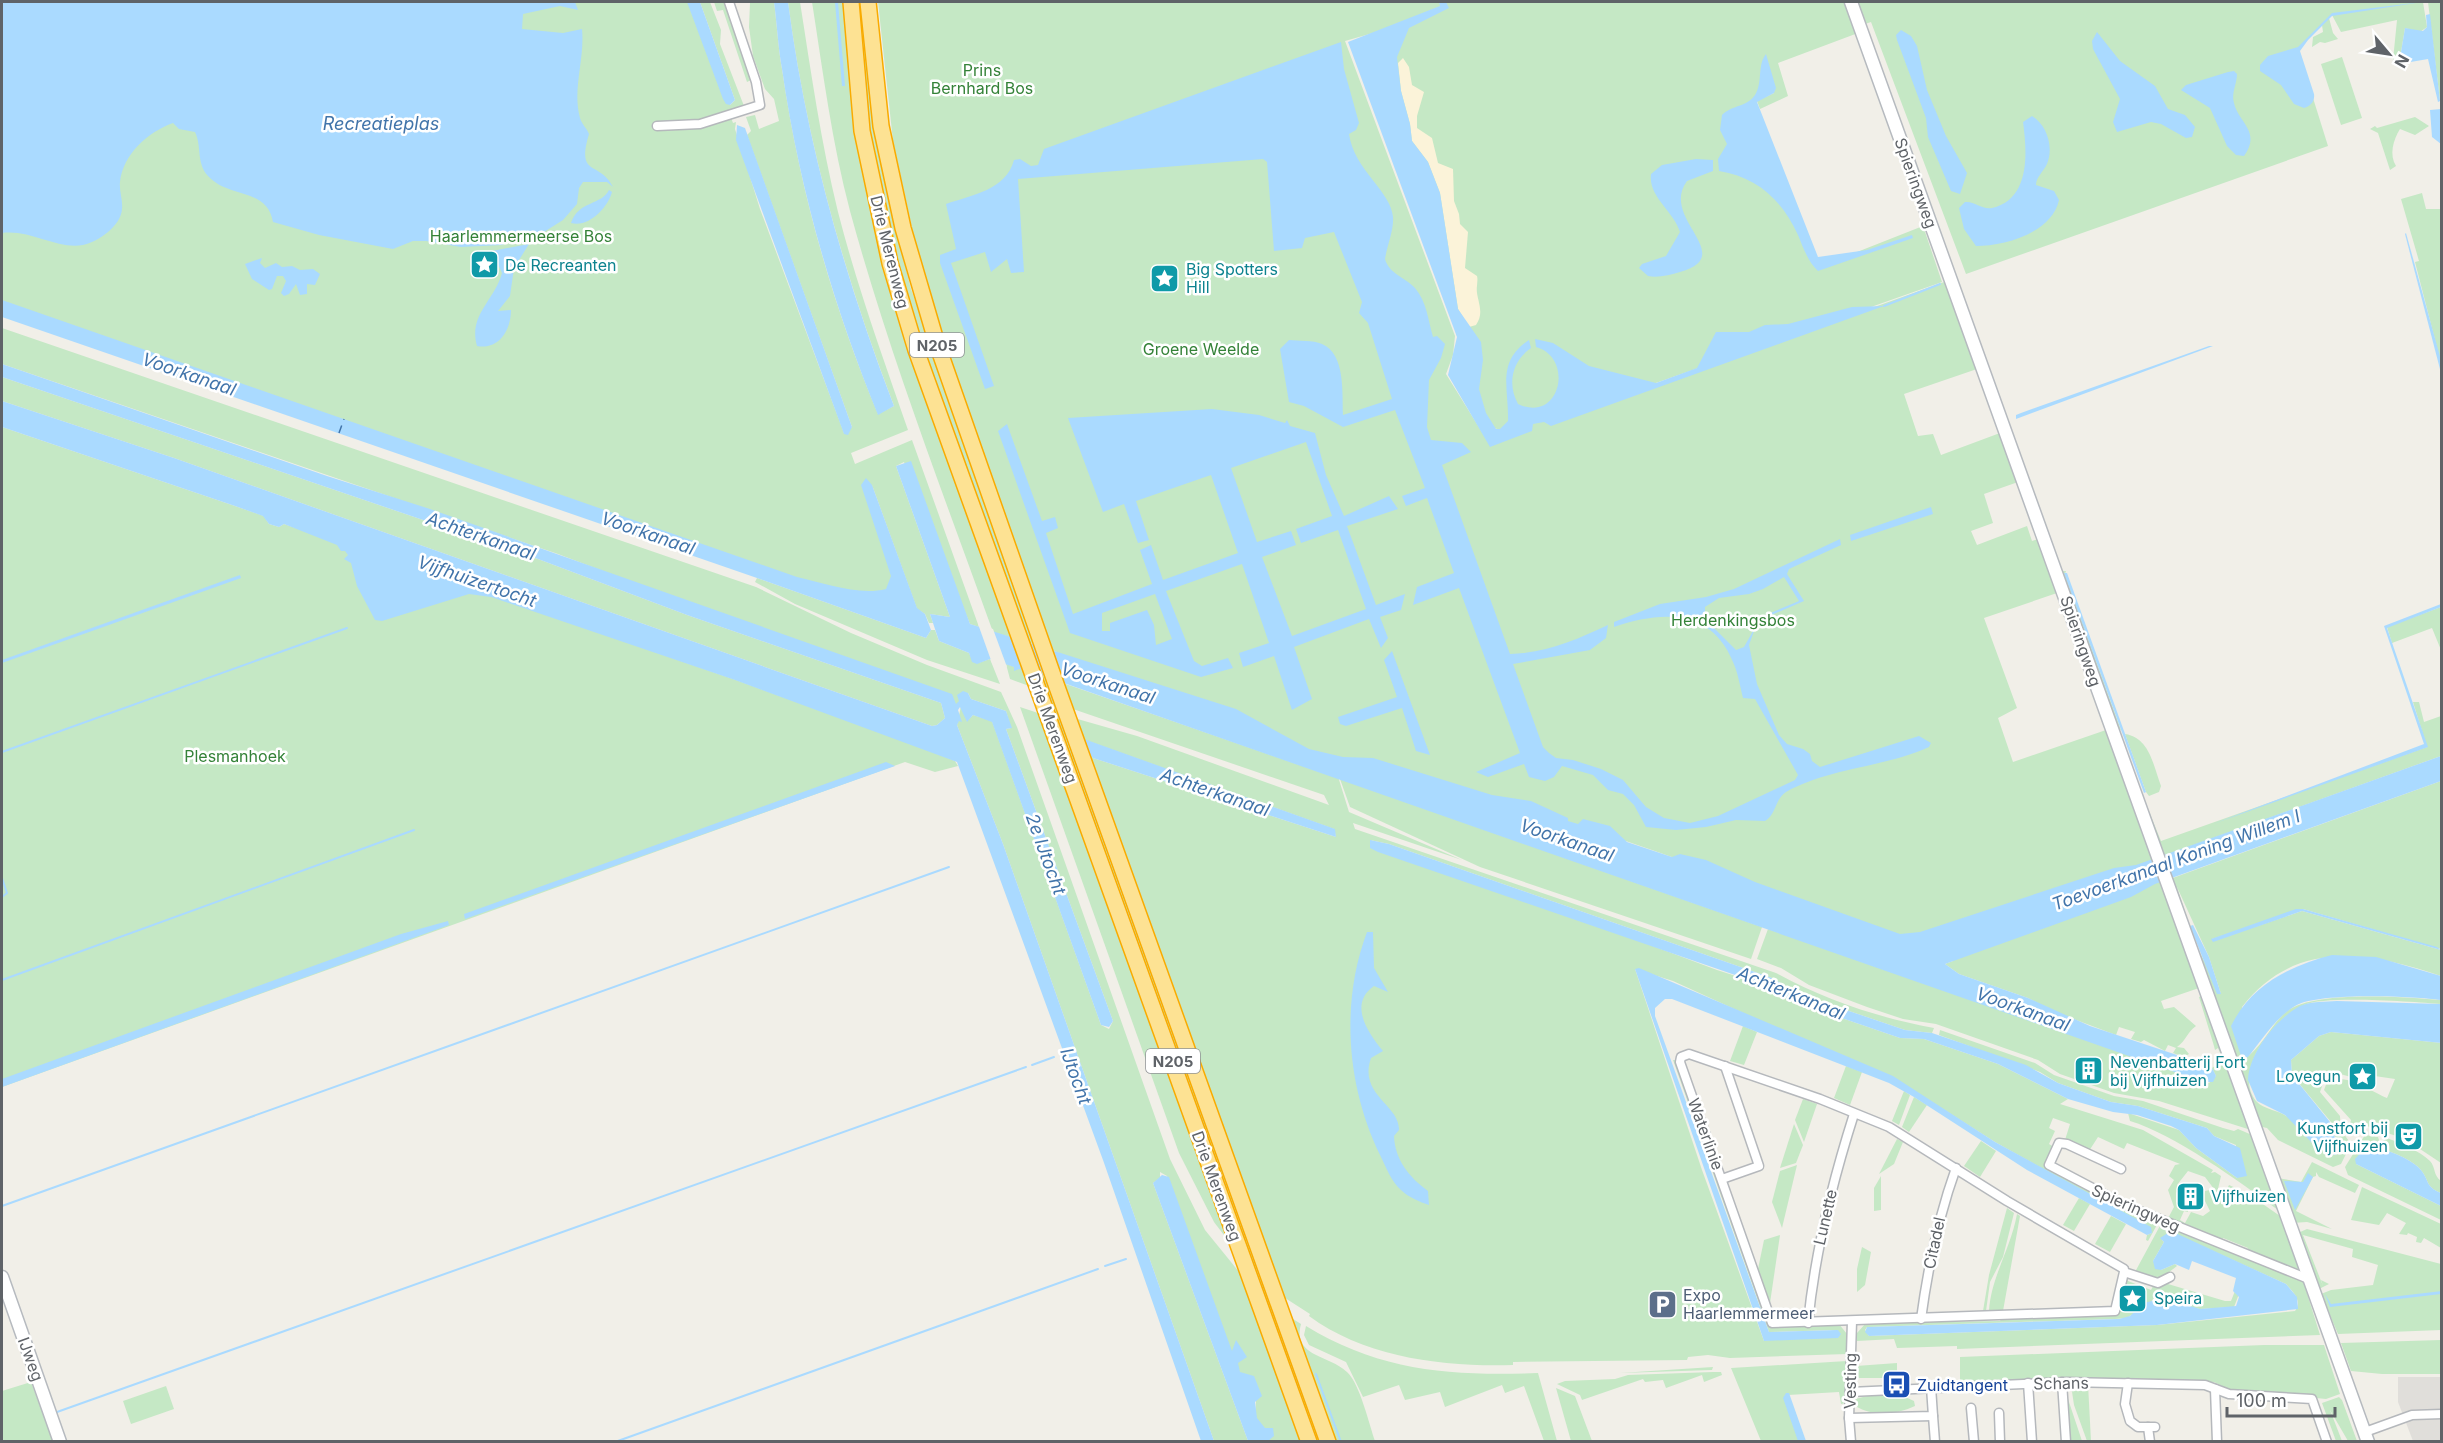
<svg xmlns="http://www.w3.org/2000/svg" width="2443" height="1443" viewBox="0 0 2443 1443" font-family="Inter,sans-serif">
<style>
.industrial{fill:#e0deda}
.green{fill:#c5e8c5;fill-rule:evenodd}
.sand{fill:#fbf3d9}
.water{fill:#aadaff;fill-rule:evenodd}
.pier{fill:#f1efe8}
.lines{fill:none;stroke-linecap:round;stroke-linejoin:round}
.stream{stroke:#aadaff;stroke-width:2}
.ferry{stroke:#4174aa;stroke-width:1.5;stroke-dasharray:8 6;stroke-linecap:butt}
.street-casing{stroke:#b5b8bc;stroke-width:11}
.secondary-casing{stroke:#b6babf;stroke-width:15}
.highway-casing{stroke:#f9ab00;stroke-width:18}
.street{stroke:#fff;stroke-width:8}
.secondary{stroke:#fff;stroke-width:12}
.highway{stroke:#fde293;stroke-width:15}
.labels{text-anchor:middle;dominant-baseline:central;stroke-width:5;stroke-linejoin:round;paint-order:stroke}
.shield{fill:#fff;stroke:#8f9295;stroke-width:1.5}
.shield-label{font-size:15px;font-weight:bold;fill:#5f6368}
.park-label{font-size:16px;fill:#348238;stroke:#fff}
.street-label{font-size:16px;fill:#5f6368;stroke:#fff}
.culture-label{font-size:16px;fill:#0d838f;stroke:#fff;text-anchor:start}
.service-label{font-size:16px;fill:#4e5e75;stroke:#fff;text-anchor:start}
.transit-label{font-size:16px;fill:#164399;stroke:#fff;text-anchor:start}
.water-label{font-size:18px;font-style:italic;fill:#4174aa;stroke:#fff}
</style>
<rect width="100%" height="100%" fill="#f1efe8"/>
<path class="industrial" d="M2398,1377H2441V1441H2413L2398,1402Z"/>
<g class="green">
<path d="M2,2H688L730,105L735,100L700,2H710L721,30L720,44L744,106L729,112L733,123L736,122L735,129L760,209L844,433L852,427L747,135L751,131L746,117L755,115L759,129L779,121L774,99L765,89L753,56L749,27L750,3L774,2C777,24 778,47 782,69C799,187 832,304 878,414L894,406C844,275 806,140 788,2H800C811,72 821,143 838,212C857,286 883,358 908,430L851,453L855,464L912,440L979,627L970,624L904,462L896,466L950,617L930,614L933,623H929L925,614L917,609L872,485L901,595L831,593L2,304Z"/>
<path d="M714,2H726L751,80L747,82L723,10L717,11Z"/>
<path d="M812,2H844L852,102L872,212L1013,638L993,632C943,493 889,354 850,211C832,143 823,72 812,2Z"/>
<path d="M853,2H862L870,97L886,191L911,289L1037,645L1027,642C975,499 916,356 881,208C866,140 858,71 853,2Z"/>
<path d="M878,2H1439L1441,6L1380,31L1345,41L1455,336L1453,355L1446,374L1490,445L1512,433L1486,426L1362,41L1445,8L1443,2H2423L2427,27L2420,32L2405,28L2399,64L2393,60L2397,20L2341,32L2332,15L2329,18L2333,33L2338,39L2325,43L2320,42L2312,47L2313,37L2323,32L2322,25L2298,50L2328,146L1966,274L1871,22L1856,27L1858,33L1778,63L1788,96L1760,109L1757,101L1774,93L1767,88L1753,104L1819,267L1923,226L1942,282L1545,422L1548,424L1947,281L1977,369L1904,394L1918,436L1933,434L1941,455L2000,433L2018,482L1984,494L1993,523L1971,531L1977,545L2027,526L2032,541L2038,539L2057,593L1984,618L2017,708L1998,718L2013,762L2106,730L2193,973L2197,975L2226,1058L2223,1061L2251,1130L2159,1101L2114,1093L2060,1074L2038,1060L1936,1024L1903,1019L1867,1007L1809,985L1781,968L1757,959L1768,929L2209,1083L2216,1076L2212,1068L2223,1060L2218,1048L2215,1050L2214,1046L2199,997L2201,996L2199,988L2161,1001L2164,1009L2174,1007L2196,1026C2187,1032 2186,1041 2177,1047L2184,1048L2189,1054L2184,1057L2173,1053L2176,1048L2168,1045L2165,1051L2144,1040L2141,1042L2131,1039L2135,1032L2119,1027L2116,1035L2055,1012L2028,998L1959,974L1945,964L1953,961C1788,900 1625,834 1455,789C1415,778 1373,763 1332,757L1349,812L1462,860L1353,823L1355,829L1776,973C1825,1000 1879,1018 1934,1028L1932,1033L1905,1030L1799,994L1772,978L1389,844L1370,840L1717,970L1767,986L1792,1001L1900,1038L1924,1039L1998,1064L2068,1099L2060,1104L2143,1130L2213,1170L2211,1173L2215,1172L2221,1176L2218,1189H2222L2225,1193L2229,1185L2247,1193L2280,1216L2292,1245L2320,1335L1957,1349V1346L1897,1348L1894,1339L1857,1341V1333L1866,1323L2000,1321L2002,1318L2116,1314L2127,1276L2128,1281L2151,1290L2154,1284H2168L2225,1301H2231L2235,1291L2239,1294L2234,1307L2200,1309L2155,1299L2127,1318L2115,1319L1867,1327L1865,1330L1869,1336L2157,1325L2295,1311C2303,1301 2293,1292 2286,1284L2171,1232L2162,1240L2164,1242L2153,1261L2161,1270L2175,1264L2177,1266L2160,1279L2135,1272L2162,1222L2165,1224L2174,1207L2168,1190L2174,1180L2169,1176L2175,1165L2180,1164L2127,1143L2124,1149L2098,1137L2089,1151L2065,1140L2070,1124L2053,1118L2049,1128L2055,1131L2049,1144L2054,1147L2046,1165L2158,1223L2148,1241L2146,1240L2147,1235L2152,1233L2115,1209L1995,1142L1916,1092L1673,981L1635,969L1702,1170L1764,1341L1837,1330L1769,1332L1673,1060H1675L1678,1062L1686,1092L1771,1326L1839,1324L1847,1334V1354L1730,1358L1708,1355L1688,1357L1687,1360L1513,1362V1365C1444,1367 1366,1358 1309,1316L1310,1314L1282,1296L1100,783L1087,763L1074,718L1137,736L1329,805L1324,795L1070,708L1060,682L1317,771L1048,648L936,319L920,264L893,141ZM1085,740L1334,829L1336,837L1093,758ZM2188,1171L2205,1177L2214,1189L2205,1191L2203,1197L2210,1211L2203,1216L2191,1212L2185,1223L2180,1220L2184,1211L2188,1212L2187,1204L2181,1206L2176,1202V1193L2180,1188L2177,1185ZM2223,1238L2248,1248L2244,1255L2219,1245Z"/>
<path d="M2428,2H2441V115L2440,101Z"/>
<path d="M2342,57L2362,118L2341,125L2321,64Z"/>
<path d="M2415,117L2429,126L2415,135L2400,129C2393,140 2389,155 2396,166L2390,170L2378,133L2370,129L2375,126L2377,128Z"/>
<path d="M2422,193L2426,209H2441V363L2415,262L2419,261L2401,199Z"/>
<path d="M2,328L756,587L851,633L927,665L1001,692L1017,727L1170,1159L1205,1230L1244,1278L1303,1441H1266L1255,1420L1256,1401L1242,1381L1223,1335L1167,1176L1160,1172V1178L1153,1183L1248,1441H1214L1003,844L957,725L961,706L967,721L973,715L992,721L1101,1025L1109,1029L1113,1021L1006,729L1011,728L1006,711L971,699L968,693L956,705L558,554L2,364Z"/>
<path d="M2,377L538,559L687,615L941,703L945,718L937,725L932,726L174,458L2,401Z"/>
<path d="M2,427L235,506L264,516L269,524L279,527L284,524L736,680L929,750L955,761L958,766L935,772L905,762L2,1087Z"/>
<path d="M2060,571H2066L2065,574L2121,730L2117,729Z"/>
<path d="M757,578L926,638L931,630H935L939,641L969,653L973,661L978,663L990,659L1000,684L927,660L795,604L755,582Z"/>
<path d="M2441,607V650L2432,628L2392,643L2387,627Z"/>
<path d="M1006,664L1025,670L1032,687L1010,679Z"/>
<path d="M1038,674L1049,678L1325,1441H1314Z"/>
<path d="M2413,702H2419L2424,722L2441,716V756L2171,853L2165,855L2161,849L2144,808L2148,809L2161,841L2427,747Z"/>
<path d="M1020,707L1044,715L1233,1247L1214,1222L1179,1153Z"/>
<path d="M2125,734C2150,738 2153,765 2161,786L2159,792L2149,796L2146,792Z"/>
<path d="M1340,779L1762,927L1751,959L1480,867L1350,807Z"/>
<path d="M2441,781V949L2303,909L2212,939L2213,941L2302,911L2441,950V976C2370,952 2295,938 2242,1007L2244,1059C2262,1048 2271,1024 2287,1011C2315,990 2405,997 2441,1000V1004C2415,1002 2325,995 2304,1005C2275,1017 2232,1071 2256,1101C2264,1110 2280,1110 2289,1118C2305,1132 2314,1146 2335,1155L2338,1154L2340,1143L2332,1132L2331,1122L2292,1075L2291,1060L2319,1036L2331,1032L2442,1043L2441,1163L2405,1139L2361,1124L2356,1131L2349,1128L2351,1120L2324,1090L2327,1082C2343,1071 2371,1092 2387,1098L2395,1079L2368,1075L2361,1080L2337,1073L2325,1078L2320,1092L2340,1116L2341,1130L2351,1144L2341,1164L2333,1167L2278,1140L2267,1128L2258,1126L2187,928L2190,926L2198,949L2221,994L2209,957L2177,887L2187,918L2184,920L2170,879Z"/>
<path d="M1743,1026L1757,1032L1744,1065L1730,1061Z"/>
<path d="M1940,1030L2035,1063L2054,1075L2114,1096L2143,1101L2223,1128L2234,1131L2238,1129L2252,1135L2278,1210C2240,1182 2174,1134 2130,1121L2128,1113L2179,1130L2196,1148L2237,1178L2236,1145L2214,1136L2207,1128L2138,1106L2111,1102L2058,1083L2040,1072L1939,1035Z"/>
<path d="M1846,1066L1862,1072L1850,1105L1834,1098Z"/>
<path d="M1904,1091L1910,1095L1899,1125L1892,1121Z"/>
<path d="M1914,1097L1927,1105L1909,1132L1902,1127Z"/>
<path d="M1803,1099L1817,1104L1804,1142L1795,1120Z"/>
<path d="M1794,1124L1803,1145L1796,1163L1780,1168Z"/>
<path d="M2365,1135L2378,1137L2380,1143L2387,1138C2402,1144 2418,1150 2430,1161C2436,1168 2433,1175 2441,1181V1193C2424,1186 2430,1180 2420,1169C2412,1159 2380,1146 2367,1146L2356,1164L2441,1206V1220L2348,1175L2345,1167Z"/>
<path d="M1897,1139L1903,1142L1894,1164L1879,1174Z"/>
<path d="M1981,1141L1996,1151L1980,1177L1964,1166Z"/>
<path d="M2312,1162L2359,1185L2355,1193L2319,1177L2316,1172V1176L2313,1177L2296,1211L2332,1229L2307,1222L2292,1223L2277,1178L2301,1182Z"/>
<path d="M1797,1165L1782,1228L1772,1202L1780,1171Z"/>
<path d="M1881,1176V1210L1874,1211V1188Z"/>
<path d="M2362,1187L2441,1224V1248L2424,1238L2421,1243L2416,1242L2417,1237L2408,1233L2407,1235L2399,1234L2406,1223L2387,1213L2379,1225L2351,1220Z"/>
<path d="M2079,1198L2090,1204L2074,1231L2063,1225Z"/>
<path d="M2007,1208L2014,1213L2003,1257L1990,1282L1986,1311H1983L1989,1275Z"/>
<path d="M2017,1214L2020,1216L2003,1311H1989C1991,1277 2011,1248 2017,1214Z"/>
<path d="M2111,1216L2126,1224L2110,1252L2095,1244Z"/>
<path d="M2307,1229L2441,1264V1330L2338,1334L2321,1294L2331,1290L2373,1285L2378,1265L2352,1257L2353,1249L2303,1235L2323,1286L2321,1280L2329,1284L2317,1290L2298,1233Z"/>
<path d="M1780,1235L1770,1303L1758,1269L1764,1240Z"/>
<path d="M1862,1247L1871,1252L1865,1285L1857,1292V1269Z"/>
<path d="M1285,1314L1301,1324C1292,1357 1330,1355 1347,1372C1360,1384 1369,1424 1375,1441H1333Z"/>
<path d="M1306,1326C1381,1372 1453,1376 1538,1373L1557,1441H1544L1524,1386L1505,1393L1502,1385L1445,1407L1440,1392L1405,1400L1399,1385L1363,1397L1346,1362L1309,1345L1304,1335Z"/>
<path d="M2441,1340V1374H2382L2351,1371L2341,1343Z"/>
<path d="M2264,1345H2324L2340,1394L2326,1399L2228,1389L2214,1382L2067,1378L1960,1383V1357Z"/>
<path d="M1847,1361L1846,1403L1841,1404L1839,1392L1788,1395L1786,1393L1799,1441H1761L1731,1368Z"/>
<path d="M1897,1363V1373L1883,1378H1855L1856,1366Z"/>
<path d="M1713,1367L1712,1370L1620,1373Z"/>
<path d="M1713,1372H1721L1722,1375L1704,1382L1702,1375L1666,1388L1663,1380L1645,1382L1643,1379L1582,1400L1580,1395L1557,1384L1565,1381L1615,1379L1628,1375Z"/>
<path d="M31,1382L53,1441H2V1391Z"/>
<path d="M2088,1384L2091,1441H2087L2074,1405L2071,1385Z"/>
<path d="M166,1386L174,1409L131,1424L123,1401Z"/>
<path d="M1556,1388L1575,1396L1592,1441H1571Z"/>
<path d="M1875,1394L1903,1396L1914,1401L1915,1406C1895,1415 1875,1417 1855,1406V1399Z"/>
<path d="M2067,1396L2082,1441H2069Z"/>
<path d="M2339,1397L2342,1400L2357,1441H2348L2330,1410L2342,1441H2336L2322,1403Z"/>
</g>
<path class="sand" d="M1403,58L1409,67L1412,85L1424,92L1417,116V128L1432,138L1438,163L1453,169L1454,201L1459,214L1460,224L1468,232L1465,268L1477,276C1478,280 1477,283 1477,286C1475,298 1486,311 1476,325L1469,327L1458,309L1440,193L1428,162L1412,141L1410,124L1401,91L1398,63Z"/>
<g class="water">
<path d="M2,2H575L578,10L560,6L523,14L522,29L563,33L582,29C585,59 572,89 580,118C582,125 587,128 589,134C576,178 599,160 613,187L607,182H583L579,188L577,204L563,220L544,232L501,245L461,247L426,241H413L393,249L319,235L273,222C267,187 229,199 208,176C196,163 202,146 195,132L179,129L173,123C148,132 123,154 120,182C119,191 123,200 122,209C121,226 98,242 83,245C58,250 30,229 2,233Z"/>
<path d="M687,2H700L735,100L730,105L726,104L723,99Z"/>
<path d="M774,2H788C806,140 844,276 894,406L878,415C833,305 799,188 782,69C778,47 777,24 774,2Z"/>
<path d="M835,2H838L845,86H842Z"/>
<path d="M1439,2H1446L1449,8L1409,28L1397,57L1401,91L1410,124L1412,141L1428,162L1440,193L1458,309L1481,342L1483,360L1479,389L1486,413L1496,429H1500L1508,421C1509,388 1496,362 1529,340L1531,348C1512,361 1507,384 1518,404C1560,424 1575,358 1536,347L1535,339L1553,343L1589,366L1656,383L1697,368L1716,332H1749L1765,325L1788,324L1852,307L1884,306L1551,426L1544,422L1533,424L1532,431L1490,447L1448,375L1457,337L1348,42L1440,6Z"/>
<path d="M2422,2L2332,16L2308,40L2300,51L2314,94C2315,101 2311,106 2304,108L2294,104L2281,85L2260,71V65L2268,56L2298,47L2332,13Z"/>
<path d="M2430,14L2440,101L2438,102L2428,59L2399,64L2405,28L2423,31L2427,27L2426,15Z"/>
<path d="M1901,30L1911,36L1917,46L1927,90L1946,136L1967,173L1960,194L1951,191L1928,137L1926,118L1897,40L1896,35Z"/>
<path d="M2097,32L2120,61L2155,86L2168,109L2185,115L2195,127L2192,137L2186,138L2161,124L2151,122L2117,132L2113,122L2120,99L2093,49L2092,41Z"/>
<path d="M1341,42L1344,69L1359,123L1356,130L1349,134C1354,170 1391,191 1393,217C1394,230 1387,246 1385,259C1389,274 1405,277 1415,288C1427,302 1428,320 1433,337L1437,336L1445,344L1441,358L1429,380L1427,427L1431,440L1462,443L1471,452L1442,465L1510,654C1546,653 1576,640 1608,625L1606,638L1590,650L1513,664L1543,747L1549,753L1556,758L1573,760L1601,769L1623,780L1646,807L1664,818L1690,823L1718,816L1795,780L1798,775L1755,699L1743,698C1740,686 1738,673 1733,662C1711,608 1661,611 1614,627V622L1660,604L1706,597L1734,589L1840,539L1841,545L1789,569L1787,574L1804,601L1762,619L1754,631L1749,645L1757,684L1779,735L1787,744L1803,749L1810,754L1812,761L1820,767L1919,736L1931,743L1929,747C1886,767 1828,768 1786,792C1775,799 1776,815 1765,821L1736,820L1706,827L1676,830L1646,827L1634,805L1623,794L1608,790L1593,775L1562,766L1554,777L1545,781L1529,777L1524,764L1488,777L1476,772L1520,753L1459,588L1413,605L1417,587L1454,573L1427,498L1406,506L1402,496L1425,488L1395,410L1343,427L1304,406L1289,402L1280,349L1289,340C1299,341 1313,340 1322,344C1346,354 1342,395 1343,415L1392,399L1368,323L1359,313L1362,302L1334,232L1305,238L1302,248L1274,251L1267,162L1263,159L1018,179L1024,272L1011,273L1007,259L991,272L985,252L951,263L994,386L985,389L940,263V255L956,249L946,204C972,195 1006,190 1014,160L1020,159L1031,166L1038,165L1044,149ZM1784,577L1799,601L1761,617L1744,647L1736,650L1705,619V607L1719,598L1749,594L1763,589Z"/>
<path d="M1766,54L1776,88L1774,93L1757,102L1818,257L1867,250L1912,235L1913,238L1818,271C1808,262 1803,247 1798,235C1782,200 1757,177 1719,171L1718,159L1727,144L1720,130L1722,115C1732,105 1747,107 1755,95C1763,83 1757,65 1766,54Z"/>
<path d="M2228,72L2234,71L2237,74C2237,84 2231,93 2234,103C2238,122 2262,132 2244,156L2236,155L2227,146L2210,108L2181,90L2186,85Z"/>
<path d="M2441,109V151V144L2432,137L2430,110Z"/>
<path d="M2032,116C2047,125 2054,147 2047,164C2044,171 2036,177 2036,185L2054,191L2059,200C2052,233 2004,246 1976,246L1964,229L1959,208L1965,202C1975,201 1982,210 1992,208C2031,199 2027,151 2023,122Z"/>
<path d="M737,125L745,128L852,427L848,435L844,434L736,140Z"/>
<path d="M1696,159L1713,160V171L1687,181C1659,219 1739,255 1680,272C1670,275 1658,278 1648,276L1639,268L1642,264L1666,256L1680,232C1674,211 1648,197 1651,174L1662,165Z"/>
<path d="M609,190L612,192C608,207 589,228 571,223C578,201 602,205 609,190Z"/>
<path d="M2406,233L2441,360V373L2405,234Z"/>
<path d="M529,244L514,268L510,296L498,311L511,310C511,330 499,350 477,346C468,315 495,300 502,273L492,251Z"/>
<path d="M262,258L260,263L265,268L276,263L282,267L292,266L300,270L313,269L320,274L315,285L307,284V294L300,295L296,284L289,294L284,296L281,293L286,281L283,276H277L272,289L269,290L252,279L245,264Z"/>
<path d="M2,300L797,577C824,583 859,596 886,589L891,576L861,485L866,478L872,485L917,608L925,614L931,630L926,638L757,578L2,317Z"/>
<path d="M2209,346H2213L2016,419V415L2021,413Z"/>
<path d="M2,364L327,476L430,509L952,694L956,704L959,701L957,695L963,691L968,693L971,699L1006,711L1012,728L1006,729L1113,1021L1109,1027L1101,1025L992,722L973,715L967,722L960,707L958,710L962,722L959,721L957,725L1003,844L1214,1441H1201L1103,1160L957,762L735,680L491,597L469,594L382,621L375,620L357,586L351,563L344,559L348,555L345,551H341L337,545L284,524L279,527L269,524L263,516L235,506L2,427V401L174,458L932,726L937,725L945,718L941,703L687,615L538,559L2,377Z"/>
<path d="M1212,409L1259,415L1285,423L1287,420L1290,426L1315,433L1326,475L1344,516L1389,496L1398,509L1347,526L1376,605L1405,594L1401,610L1380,617L1388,638L1381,648L1369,619L1294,647L1312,699L1292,710L1274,656L1243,667L1239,653L1269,643L1242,564L1166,591L1194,661L1202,666L1228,658L1233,668L1201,677L1070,633L998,431L1007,424L1042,521L1055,517L1058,528L1046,533L1073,614L1152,584L1140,550L1151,545L1163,580L1238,553L1211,475L1136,501L1149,540L1138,543L1124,504L1103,512L1068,418ZM1306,442L1332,516L1296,529L1301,543L1338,530L1366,609L1292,636L1262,557L1296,545L1291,531L1257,542L1231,468ZM1155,594L1172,639L1156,645L1154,625L1147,610L1110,623V631H1102V613Z"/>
<path d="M911,461L970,624L1236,709L1309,749L1343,757L1373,758L1492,795L1531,801L1568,818V821L1578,824L1583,819L1610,826L1627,842L1672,857L1680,854L1706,860L1755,882L1900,934L1920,932L2114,868L2136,865L2441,756V781L2155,884L2131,897L1945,964L1959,974L2028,998L2090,1026L2189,1059C2205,1057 2210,1063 2216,1076L2213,1082H2203L1038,674L1019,669L1014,671V667L990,659L977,664L972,662L969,653L939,641L930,614L950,617L896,466Z"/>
<path d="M1931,507L1933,514L1851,541L1850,535Z"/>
<path d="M2064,573H2067L2146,792L2144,793Z"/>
<path d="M240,575L241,578L2,663V660Z"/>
<path d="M2441,604V607L2387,628L2428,747L2213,824L2424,744L2384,626Z"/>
<path d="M1392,651L1430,755L1416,751L1402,708L1346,726L1340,724L1338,717L1397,697L1384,660Z"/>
<path d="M1084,739L1335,829L1336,837L1093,758L1088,752Z"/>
<path d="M886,762L895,766L465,919L464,914Z"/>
<path d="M1370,840L1389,844L1772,978L1799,994L1905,1030L1932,1033L2026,1065L2058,1083L2111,1102L2138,1106L2207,1128L2214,1136L2240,1148L2247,1176L2237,1178L2196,1148L2179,1130L2171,1126L2137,1115L2113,1112L2068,1099L1998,1064L1924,1039L1900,1038L1792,1001L1767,986L1378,852L1370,848Z"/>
<path d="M2296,909H2303L2437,947L2441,950L2302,911L2213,942L2211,939Z"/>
<path d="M448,921L449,925L2,1087V1079L401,934Z"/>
<path d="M2193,925L2209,957L2221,994H2217L2190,926Z"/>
<path d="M1367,932H1373L1374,968L1388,992L1374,986C1348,1004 1368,1033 1383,1051L1371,1058C1358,1095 1400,1105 1399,1130L1394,1136C1395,1160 1409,1177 1428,1191L1429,1205C1420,1202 1408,1197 1401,1190C1391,1181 1386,1167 1380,1155C1347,1087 1340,1004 1367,932Z"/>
<path d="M2332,955L2376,957L2441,976V1000C2413,996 2317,992 2295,1006C2275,1018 2262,1040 2248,1057L2242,1059L2231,1026C2251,985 2289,966 2332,955Z"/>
<path d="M1639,968L1893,1076L1995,1142L2151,1227L2152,1233L2147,1235L2027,1170L1914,1097L1889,1083L1672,999H1665L1655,1008V1016L1769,1332L1838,1330L1841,1334L1838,1338L1764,1341L1635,969Z"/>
<path d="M2337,1001L2441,1004L2442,1043L2331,1032L2319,1036L2291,1060L2292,1075L2330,1122L2332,1132L2341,1147L2340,1152L2335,1155L2314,1145L2285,1115L2257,1101L2248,1080C2249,1053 2276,1019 2300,1006C2311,1001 2325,1002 2337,1001Z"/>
<path d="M2367,1146C2380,1146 2412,1159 2420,1169C2430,1180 2424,1186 2441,1193V1206L2356,1164L2355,1159Z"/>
<path d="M2308,1173L2313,1177L2295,1210L2284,1181L2303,1182Z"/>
<path d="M1162,1175L1169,1177L1232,1351L1236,1340L1247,1357L1238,1363L1240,1372L1254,1376L1262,1396L1255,1402L1257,1418L1265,1428H1273L1274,1436L1268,1441H1248L1153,1183Z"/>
<path d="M2171,1231L2286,1284L2297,1297L2298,1309L2157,1325L1869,1336L1865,1332L1867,1327L2119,1319L2130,1316L2144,1303L2164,1298L2200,1309L2236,1306L2239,1297L2233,1291L2236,1278L2192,1261L2189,1270L2175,1264L2161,1270L2155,1269L2153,1261L2164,1242L2160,1238Z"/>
<path d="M2442,1291L2441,1294L2330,1307L2325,1294L2331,1304Z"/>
<path d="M1786,1393H1789L1806,1441H1798L1783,1398Z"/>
</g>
<path class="pier" d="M978,624L993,629L1007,667L992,663Z"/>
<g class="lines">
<g class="stream">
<path d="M1884,306L1940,284"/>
<path d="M2,752L347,628"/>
<path d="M2,878L7,893L2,897"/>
<path d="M2,980L414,830"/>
<path d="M1032,1065L1054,1057"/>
<path d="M2,1206L949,867"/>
<path d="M1105,1266L1126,1259"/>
<path d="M1316,1374L1341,1442"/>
<path d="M57,1412L1026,1067"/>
<path d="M615,1442L1098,1269"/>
</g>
<path class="ferry" d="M339,433L344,419"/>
<defs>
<g id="street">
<path d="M657,126L700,124L760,105L756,82L729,2"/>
<path d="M2121,1169L2067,1144L2059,1143L2049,1165L2125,1205L2311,1280"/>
<path d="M1722,1179L1759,1166L1725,1066"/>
<path d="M2124,1272L2115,1311L1772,1323L1680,1062L1681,1057L1689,1054L1820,1099L1889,1127L2007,1201L2124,1269V1272L2158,1283L2170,1277"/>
<path d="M1921,1319C1928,1267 1938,1218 1956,1168"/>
<path d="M1808,1323C1815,1251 1832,1183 1854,1114"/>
<path d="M2062,1382L2066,1442"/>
<path d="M2028,1383L2032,1442"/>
<path d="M2128,1383L2125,1404L2130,1421L2138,1427H2155"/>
<path d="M2215,1389L2217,1442"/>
<path d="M1850,1392L2067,1382L2205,1385L2229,1394L2312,1399L2327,1442"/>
<path d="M1971,1408L1974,1442"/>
<path d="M1999,1413L2000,1442"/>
<path d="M1933,1416L1935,1442"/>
<path d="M1849,1418L1933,1416L1931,1387"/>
<path d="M2148,1427L2150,1442"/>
<path d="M2365,1432L2412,1415L2442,1414"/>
<path d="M1851,1442L1849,1418L1852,1321"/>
</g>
<g id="secondary">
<path d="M1851,2L2368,1442"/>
<path d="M2,1277L60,1442"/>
</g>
<g id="highway">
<path d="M851,2L862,131L890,263L916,350L1309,1442"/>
<path d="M868,2L881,126L903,228L937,344L1057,687L1328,1442"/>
</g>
</defs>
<use href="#street" class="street-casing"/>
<use href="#secondary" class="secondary-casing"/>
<use href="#highway" class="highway-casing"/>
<use href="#street" class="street"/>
<use href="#secondary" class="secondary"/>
<use href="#highway" class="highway"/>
</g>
<defs>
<symbol id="sight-square" viewBox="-11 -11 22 22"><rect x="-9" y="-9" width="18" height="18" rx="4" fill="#0f9aa8" stroke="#fff"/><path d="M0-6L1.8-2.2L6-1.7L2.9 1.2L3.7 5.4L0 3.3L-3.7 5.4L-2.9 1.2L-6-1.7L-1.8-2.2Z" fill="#fff"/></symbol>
<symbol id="building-square" viewBox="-11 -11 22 22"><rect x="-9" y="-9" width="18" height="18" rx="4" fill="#0f9aa8" stroke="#fff"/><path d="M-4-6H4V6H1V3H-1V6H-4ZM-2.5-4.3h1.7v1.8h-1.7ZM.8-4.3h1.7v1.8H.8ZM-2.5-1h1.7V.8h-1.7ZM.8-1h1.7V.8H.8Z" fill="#fff"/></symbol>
<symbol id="theatre-square" viewBox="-11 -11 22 22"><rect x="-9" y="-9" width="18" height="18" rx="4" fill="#0f9aa8" stroke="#fff"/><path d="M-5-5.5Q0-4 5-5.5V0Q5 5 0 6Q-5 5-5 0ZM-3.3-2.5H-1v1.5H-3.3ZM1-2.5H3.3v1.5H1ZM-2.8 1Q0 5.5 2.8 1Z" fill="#fff"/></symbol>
<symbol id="parking-square" viewBox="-11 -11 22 22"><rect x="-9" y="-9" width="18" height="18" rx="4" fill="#5c6f8a" stroke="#fff"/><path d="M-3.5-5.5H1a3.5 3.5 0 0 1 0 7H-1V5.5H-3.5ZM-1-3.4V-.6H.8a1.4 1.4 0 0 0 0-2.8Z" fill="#fff"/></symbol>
<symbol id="bus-square" viewBox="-11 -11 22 22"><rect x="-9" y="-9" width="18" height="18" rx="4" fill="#1a4fb4" stroke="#fff"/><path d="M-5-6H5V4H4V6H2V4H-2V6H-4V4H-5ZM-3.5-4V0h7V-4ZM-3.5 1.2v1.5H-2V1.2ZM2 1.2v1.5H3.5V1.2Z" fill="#fff"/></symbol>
</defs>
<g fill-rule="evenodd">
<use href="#sight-square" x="468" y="248" width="33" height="33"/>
<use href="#sight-square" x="1148" y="262" width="33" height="33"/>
<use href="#building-square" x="2072" y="1054" width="33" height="33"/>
<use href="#sight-square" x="2346" y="1060" width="33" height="33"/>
<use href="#theatre-square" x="2392" y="1120" width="33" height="33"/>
<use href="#building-square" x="2174" y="1180" width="33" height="33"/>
<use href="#sight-square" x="2116" y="1282" width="33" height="33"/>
<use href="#parking-square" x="1646" y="1288" width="33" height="33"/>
<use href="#bus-square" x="1880" y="1368" width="33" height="33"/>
</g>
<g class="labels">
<g class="shield">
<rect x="910" y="333" width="54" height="24" rx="4.5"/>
<rect x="1146" y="1049" width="54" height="24" rx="4.5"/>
</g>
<g class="shield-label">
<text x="937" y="345">N205</text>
<text x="1173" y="1061">N205</text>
</g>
<g class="park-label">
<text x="982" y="70">Prins<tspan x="982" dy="18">Bernhard Bos</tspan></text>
<text x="521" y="236">Haarlemmermeerse Bos</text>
<text x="1201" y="349">Groene Weelde</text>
<text x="1733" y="620">Herdenkingsbos</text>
<text x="235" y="756">Plesmanhoek</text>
</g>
<g class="street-label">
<text transform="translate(1916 183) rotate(70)">Spieringweg</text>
<text transform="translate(890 252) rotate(76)">Drie Merenweg</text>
<text transform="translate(2081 641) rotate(71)">Spieringweg</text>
<text transform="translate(1053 728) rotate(70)">Drie Merenweg</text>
<text transform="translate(1706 1134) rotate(70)">Waterlinie</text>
<text transform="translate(1217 1186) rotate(70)">Drie Merenweg</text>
<text transform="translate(2136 1208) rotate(24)">Spieringweg</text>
<text transform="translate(1825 1217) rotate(-77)">Lunette</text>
<text transform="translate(1934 1243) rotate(-78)">Citadel</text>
<text transform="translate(31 1359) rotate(70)">IJweg</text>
<text transform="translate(1850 1381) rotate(-89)">Vesting</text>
<text transform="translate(2061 1383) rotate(-1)">Schans</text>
</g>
<g class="culture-label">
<text x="505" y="265">De Recreanten</text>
<text x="1186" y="269">Big Spotters<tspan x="1186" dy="18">Hill</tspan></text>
<text x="2110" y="1062">Nevenbatterij Fort<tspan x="2110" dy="18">bij Vijfhuizen</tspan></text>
<text x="2341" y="1076" text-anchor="end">Lovegun</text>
<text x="2388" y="1128" text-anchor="end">Kunstfort bij<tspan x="2388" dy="18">Vijfhuizen</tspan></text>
<text x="2211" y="1196">Vijfhuizen</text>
<text x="2154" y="1298">Speira</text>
</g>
<g class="service-label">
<text x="1683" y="1295">Expo<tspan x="1683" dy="18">Haarlemmermeer</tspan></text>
</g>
<g class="transit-label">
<text x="1917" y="1385">Zuidtangent</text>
</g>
<g class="water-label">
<text x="381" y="123">Recreatieplas</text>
<text transform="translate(189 374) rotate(19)">Voorkanaal</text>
<text transform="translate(648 533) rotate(19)">Voorkanaal</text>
<text transform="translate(481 536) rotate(19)">Achterkanaal</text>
<text transform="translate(477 581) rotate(19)">Vijfhuizertocht</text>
<text transform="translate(1108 683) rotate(18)">Voorkanaal</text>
<text transform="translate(1215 792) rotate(19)">Achterkanaal</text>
<text transform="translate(1567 840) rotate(19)">Voorkanaal</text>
<text transform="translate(1046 854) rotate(70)">2e IJtocht</text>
<text transform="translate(2176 860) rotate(-20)">Toevoerkanaal Koning Willem I</text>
<text transform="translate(1791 993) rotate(22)">Achterkanaal</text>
<text transform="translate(2023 1009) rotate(20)">Voorkanaal</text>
<text transform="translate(1076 1076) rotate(70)">IJtocht</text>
</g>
</g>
<rect width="2443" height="1443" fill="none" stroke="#5f6368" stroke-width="6"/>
<g transform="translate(2389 54) rotate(119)" stroke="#ffffff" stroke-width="4.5" paint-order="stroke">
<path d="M0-4.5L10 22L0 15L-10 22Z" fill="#5f6368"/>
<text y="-9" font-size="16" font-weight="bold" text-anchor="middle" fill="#5f6368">N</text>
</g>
<path d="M2227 1407v9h108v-9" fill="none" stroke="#5f6368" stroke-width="3"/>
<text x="2236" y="1407" font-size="18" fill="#5f6368" stroke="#ffffff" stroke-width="4.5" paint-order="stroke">100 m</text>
</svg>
